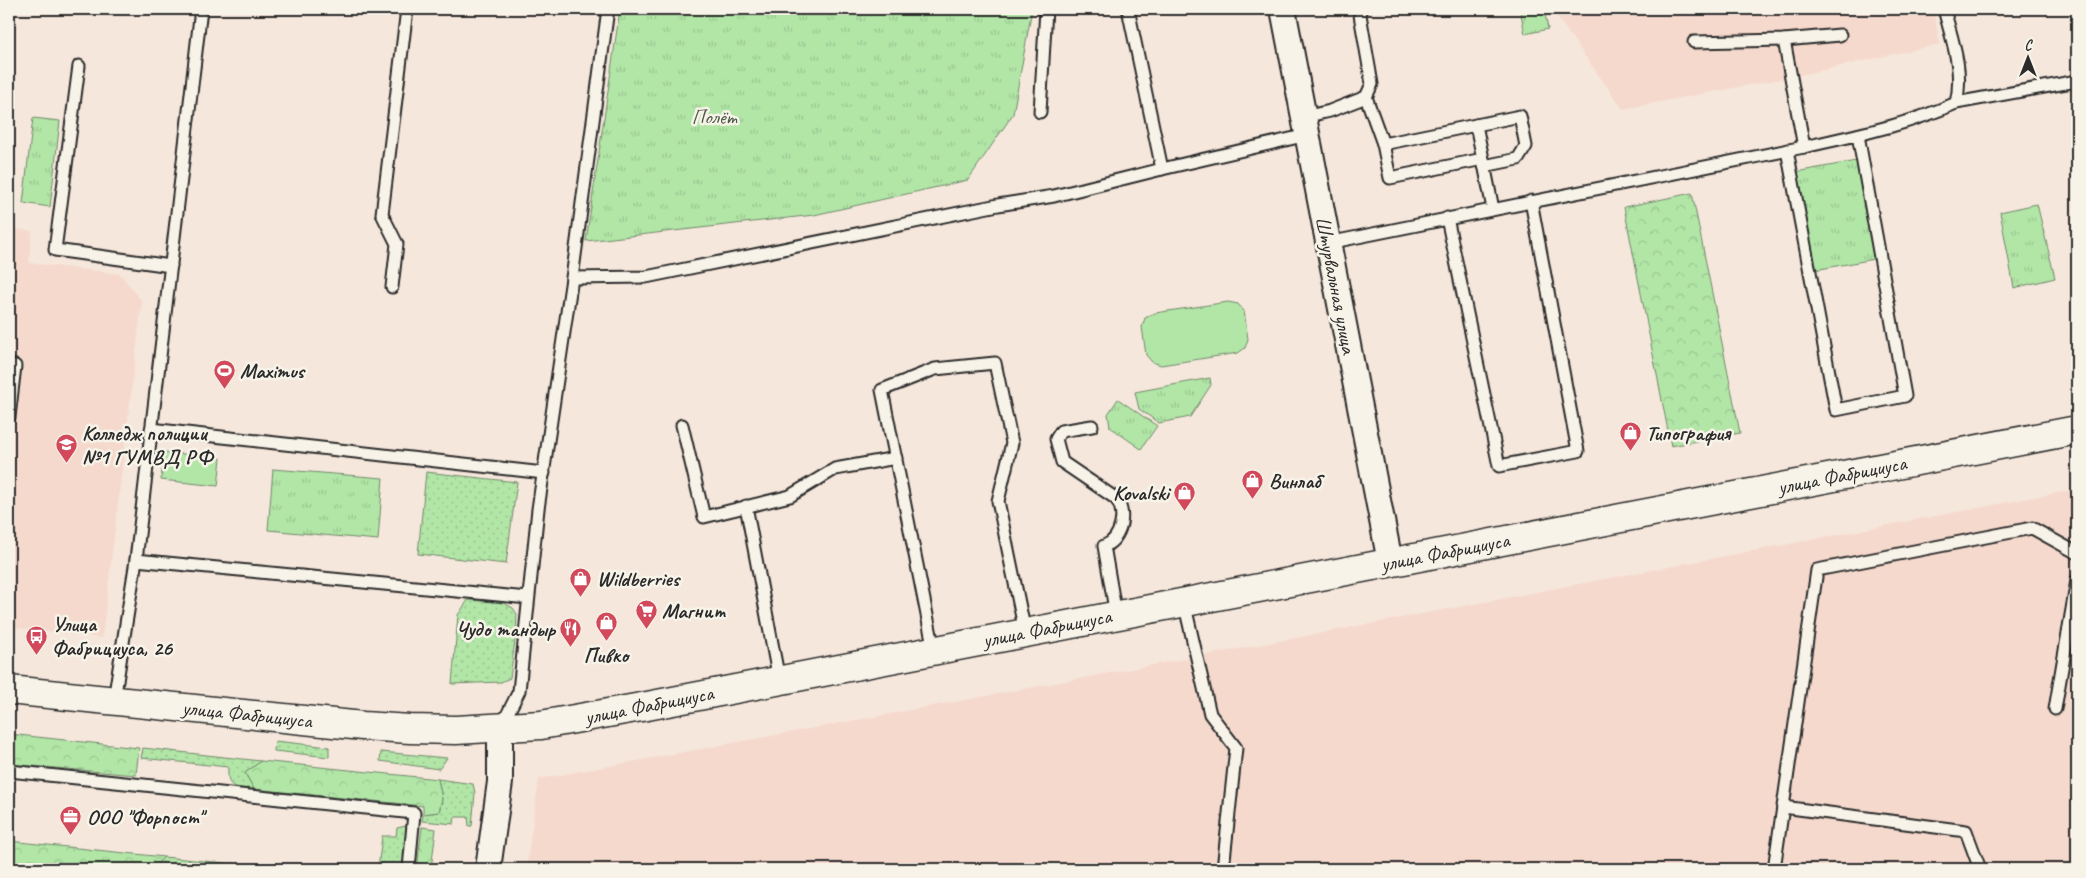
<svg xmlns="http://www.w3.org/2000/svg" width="2086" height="878" viewBox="0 0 2086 878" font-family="Caveat,sans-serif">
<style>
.built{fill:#f5d9cd}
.grass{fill:url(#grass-dots);stroke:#6e8869}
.forest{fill:url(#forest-crowns);stroke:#6e8869}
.park{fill:url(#park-tufts);stroke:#6e8869}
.garden{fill:#b2e6a7;stroke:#6e8869}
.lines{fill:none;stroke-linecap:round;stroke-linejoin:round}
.lane-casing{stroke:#2b2b2b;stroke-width:15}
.street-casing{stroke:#2b2b2b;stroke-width:28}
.secondary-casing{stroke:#2b2b2b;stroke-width:31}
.lane{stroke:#f7f3e8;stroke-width:11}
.street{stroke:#f7f3e8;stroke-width:24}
.secondary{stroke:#f7f3e8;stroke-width:28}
.labels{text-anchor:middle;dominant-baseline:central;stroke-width:5;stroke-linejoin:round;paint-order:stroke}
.park-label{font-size:21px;fill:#4d5a4a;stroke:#f7f3e8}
.street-label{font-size:21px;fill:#2b2b2b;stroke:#f7f3e8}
.poi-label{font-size:21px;font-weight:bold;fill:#2b2b2b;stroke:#f7f3e8;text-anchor:start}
</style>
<defs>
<pattern id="grass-dots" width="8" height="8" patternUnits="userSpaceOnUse" patternTransform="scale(1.25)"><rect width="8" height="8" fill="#b2e6a7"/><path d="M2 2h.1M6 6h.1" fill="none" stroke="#99c590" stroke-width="1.8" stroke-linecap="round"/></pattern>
<pattern id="forest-crowns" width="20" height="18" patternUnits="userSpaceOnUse" patternTransform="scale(1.25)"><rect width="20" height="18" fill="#b2e6a7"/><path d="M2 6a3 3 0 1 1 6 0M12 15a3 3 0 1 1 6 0" fill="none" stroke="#99c590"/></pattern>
<pattern id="park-tufts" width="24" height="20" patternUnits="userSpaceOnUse" patternTransform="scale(1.25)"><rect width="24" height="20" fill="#b2e6a7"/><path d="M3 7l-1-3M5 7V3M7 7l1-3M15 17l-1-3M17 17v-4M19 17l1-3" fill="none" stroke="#99c590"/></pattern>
</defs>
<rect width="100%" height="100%" fill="#f6e7dc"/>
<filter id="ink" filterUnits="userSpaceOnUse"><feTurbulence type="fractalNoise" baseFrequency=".02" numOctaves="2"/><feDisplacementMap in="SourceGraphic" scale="10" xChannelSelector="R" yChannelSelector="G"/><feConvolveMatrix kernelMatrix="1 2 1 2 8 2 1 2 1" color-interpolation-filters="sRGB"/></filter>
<g filter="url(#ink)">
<g class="built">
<path d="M1551,9H1933L1940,44L1791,77L1623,109Z"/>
<path d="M9,228L32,231L29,263L120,274L142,301L102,638L9,627Z"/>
<path d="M2077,489V869H526L539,779L1196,657Z"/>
</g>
<g class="grass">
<path d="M426,472L517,482L506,564L418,554Z"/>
<path d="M468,600L504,603L513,608L517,614L516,633L510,678L501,682L452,684L458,615Z"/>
<path d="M275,741L329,747V757L274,751Z"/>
<path d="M143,748L261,761L245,773L254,789C233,787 227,790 228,767L141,758Z"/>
<path d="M381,752L447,758L439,769L380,761Z"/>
<path d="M438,779L473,784L475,793L472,826H469L468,817H455L454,824L422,821L423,814L439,812L442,799Z"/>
<path d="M406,826L403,869H378L382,836H396L397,828Z"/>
<path d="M164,857L285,869H152Z"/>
</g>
<g class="forest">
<path d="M1692,193L1740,433L1671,446L1624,207Z"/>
<path d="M9,734L139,748L136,775L9,764Z"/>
<path d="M261,761L438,779L442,799L439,812L423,814V806L254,789L245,773Z"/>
<path d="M422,827L436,829L431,869H417Z"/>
<path d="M9,841L164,857L152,869H64L9,864Z"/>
</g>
<g class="park">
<path d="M620,9H1032L1013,114L968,180L814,215L586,241Z"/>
<path d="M1520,9H1544L1548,29L1525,34Z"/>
<path d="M33,118L60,121L50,207L23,203Z"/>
<path d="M1856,161L1874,259L1815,270L1796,172Z"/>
<path d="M2037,204L2055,278L2014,288L2000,212Z"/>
<path d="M1210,378L1211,385L1190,417L1159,423L1139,409L1135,392Z"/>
<path d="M1118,399L1157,426L1141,449L1110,427L1108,414Z"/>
<path d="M273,469L383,478L378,540L268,530Z"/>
</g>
<g class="garden">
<path d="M1228,302L1238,304L1244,311L1248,339L1245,348L1238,353L1161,365L1152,362L1146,355L1142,327L1145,318L1155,313Z"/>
<path d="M164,452L221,458L218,486L161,480Z"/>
</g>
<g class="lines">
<defs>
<g id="lane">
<path d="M1128,9L1162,169L1307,135"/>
<path d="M1784,40L1804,147"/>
<path d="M1694,42L1784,40L1840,35"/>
<path d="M79,66L55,250L171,266"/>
<path d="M1366,97L1383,144L1390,178L1483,159L1493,209"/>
<path d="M1956,103L2077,81"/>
<path d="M1040,112L1046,9"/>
<path d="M1304,117L1330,111L1366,97L1372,84L1359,9"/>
<path d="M1476,125L1520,116L1526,146L1518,159L1484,166"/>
<path d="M1383,144L1476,125L1483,159"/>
<path d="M1787,150L1836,410L1905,396L1858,135"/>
<path d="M1447,218L1499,466L1578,451L1531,201"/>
<path d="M1328,243L1804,147C1856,135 1908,125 1956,103C1964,71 1952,40 1944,9"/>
<path d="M572,278L646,277L998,205L1054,196L1162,169"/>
<path d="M392,287L397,244L382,214L407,9"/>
<path d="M9,365L15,366L9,417"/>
<path d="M682,425L704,517L790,496L835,469L896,458"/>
<path d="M1092,426L1061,431L1056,439L1062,462L1115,498C1128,512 1121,540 1104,546L1116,615"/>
<path d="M151,429L544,473"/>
<path d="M746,506L779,680"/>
<path d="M136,560L528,598"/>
<path d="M1184,602L1210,714L1236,748L1223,869"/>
<path d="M934,650L882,390L935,369L995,363L1012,443L998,501L1025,632"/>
<path d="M114,700L136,560L201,9"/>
<path d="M2055,709L2077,580"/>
<path d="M501,727L519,691L538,509L572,278L608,9"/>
<path d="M9,771L414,813L409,869"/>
<path d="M1774,869L1783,807"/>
<path d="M1980,869L1966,831L1783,807L1817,570L2032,528L2077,553"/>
</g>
<g id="street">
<path d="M1283,9L1390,562"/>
<path d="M488,869L500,782V728"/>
</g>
<path id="secondary" d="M9,690L363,726L410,729L456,730L541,725L647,706L2077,430"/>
</defs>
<use href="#lane" class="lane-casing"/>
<use href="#street" class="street-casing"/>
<use href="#secondary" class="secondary-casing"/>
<use href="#lane" class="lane"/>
<use href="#street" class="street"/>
<use href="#secondary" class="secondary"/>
</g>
</g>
<defs>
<symbol id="stadium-pin" viewBox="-11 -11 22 30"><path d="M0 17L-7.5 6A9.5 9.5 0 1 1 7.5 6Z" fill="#d1495b" stroke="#f7f3e8"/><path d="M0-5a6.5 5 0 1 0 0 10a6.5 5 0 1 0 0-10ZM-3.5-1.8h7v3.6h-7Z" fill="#fff"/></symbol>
<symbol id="shop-pin" viewBox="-11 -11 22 30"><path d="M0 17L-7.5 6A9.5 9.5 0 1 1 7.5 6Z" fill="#d1495b" stroke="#f7f3e8"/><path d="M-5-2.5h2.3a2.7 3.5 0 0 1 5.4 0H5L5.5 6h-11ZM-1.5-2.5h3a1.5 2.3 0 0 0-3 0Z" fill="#fff"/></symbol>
<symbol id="university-pin" viewBox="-11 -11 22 30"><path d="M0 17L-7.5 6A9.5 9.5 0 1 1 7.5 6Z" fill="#d1495b" stroke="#f7f3e8"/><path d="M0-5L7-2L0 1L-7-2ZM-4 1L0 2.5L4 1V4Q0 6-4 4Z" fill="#fff"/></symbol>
<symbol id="supermarket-pin" viewBox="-11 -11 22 30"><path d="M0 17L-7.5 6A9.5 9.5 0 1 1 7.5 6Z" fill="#d1495b" stroke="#f7f3e8"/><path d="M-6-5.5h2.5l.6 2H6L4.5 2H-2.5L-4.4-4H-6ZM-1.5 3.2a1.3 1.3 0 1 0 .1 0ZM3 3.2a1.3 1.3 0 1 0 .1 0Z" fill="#fff"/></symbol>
<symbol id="restaurant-pin" viewBox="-11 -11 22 30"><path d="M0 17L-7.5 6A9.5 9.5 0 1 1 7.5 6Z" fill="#d1495b" stroke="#f7f3e8"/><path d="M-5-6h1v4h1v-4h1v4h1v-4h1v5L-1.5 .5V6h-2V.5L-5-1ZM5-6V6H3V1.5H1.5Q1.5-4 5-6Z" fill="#fff"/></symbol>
<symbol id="bus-pin" viewBox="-11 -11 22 30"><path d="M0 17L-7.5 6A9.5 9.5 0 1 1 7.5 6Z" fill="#d1495b" stroke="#f7f3e8"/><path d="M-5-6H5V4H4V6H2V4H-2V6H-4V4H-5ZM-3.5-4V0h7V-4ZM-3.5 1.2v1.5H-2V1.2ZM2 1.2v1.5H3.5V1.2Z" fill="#fff"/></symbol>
<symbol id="office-pin" viewBox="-11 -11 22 30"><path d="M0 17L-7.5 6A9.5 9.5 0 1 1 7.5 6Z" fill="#d1495b" stroke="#f7f3e8"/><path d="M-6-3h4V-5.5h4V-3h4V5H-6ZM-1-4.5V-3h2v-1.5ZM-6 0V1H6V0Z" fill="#fff"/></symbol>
</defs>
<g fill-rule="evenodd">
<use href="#stadium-pin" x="212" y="358" width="25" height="34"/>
<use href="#shop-pin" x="1618" y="420" width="25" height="34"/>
<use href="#university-pin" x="54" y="432" width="25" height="34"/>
<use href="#shop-pin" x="1240" y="468" width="25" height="34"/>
<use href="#shop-pin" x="1172" y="480" width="25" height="34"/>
<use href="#shop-pin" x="568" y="566" width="25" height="34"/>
<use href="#supermarket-pin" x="634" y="598" width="25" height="34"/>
<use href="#shop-pin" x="594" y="610" width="25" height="34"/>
<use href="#restaurant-pin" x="558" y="616" width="25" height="34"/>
<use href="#bus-pin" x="24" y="624" width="25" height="34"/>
<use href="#office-pin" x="58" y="804" width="25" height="34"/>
</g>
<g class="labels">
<g class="park-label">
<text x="714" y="117">Полёт</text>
</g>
<g class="street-label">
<text transform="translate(1336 285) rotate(79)">Штурвальная улица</text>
<text transform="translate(1842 475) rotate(-11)">улица Фабрициуса</text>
<text transform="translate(1445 552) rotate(-11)">улица Фабрициуса</text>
<text transform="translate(1047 628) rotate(-11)">улица Фабрициуса</text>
<text transform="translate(649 705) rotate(-11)">улица Фабрициуса</text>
<text transform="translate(247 714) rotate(6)">улица Фабрициуса</text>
</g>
<g class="poi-label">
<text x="240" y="371">Maximus</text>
<text x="82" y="433">Колледж полиции<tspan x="82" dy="24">№1 ГУМВД РФ</tspan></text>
<text x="1646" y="433">Типография</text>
<text x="1269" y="481">Винлаб</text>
<text x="1169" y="493" text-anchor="end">Kovalski</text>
<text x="597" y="579">Wildberries</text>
<text x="662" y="611">Магнит</text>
<text x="52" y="624">Улица<tspan x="52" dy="24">Фабрициуса, 26</tspan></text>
<text x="555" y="629" text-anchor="end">Чудо тандыр</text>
<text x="606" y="655" text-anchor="middle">Пивко</text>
<text x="87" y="817">ООО "Форпост"</text>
</g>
</g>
<rect width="2086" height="878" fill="none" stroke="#f7f3e8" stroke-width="30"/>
<rect x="15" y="15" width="2056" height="848" fill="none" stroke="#2b2b2b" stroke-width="2" filter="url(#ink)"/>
<g transform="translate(2028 58)" stroke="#f7f3e8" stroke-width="4" paint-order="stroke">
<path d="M0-4L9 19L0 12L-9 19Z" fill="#2b2b2b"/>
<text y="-8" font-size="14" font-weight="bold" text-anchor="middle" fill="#2b2b2b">С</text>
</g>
</svg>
